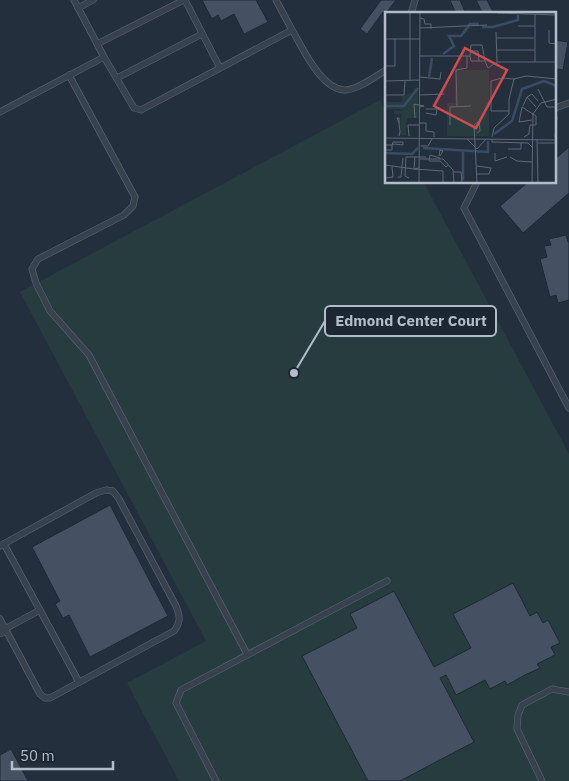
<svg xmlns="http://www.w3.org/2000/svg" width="569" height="781" viewBox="0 0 569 781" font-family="'IBM Plex Sans',sans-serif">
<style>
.grass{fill:#263c3f}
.building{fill:#455162;stroke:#1f2835}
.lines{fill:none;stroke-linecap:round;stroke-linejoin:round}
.lane-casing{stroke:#565f6c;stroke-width:7}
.street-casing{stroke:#565f6c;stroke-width:12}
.lane{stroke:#38414e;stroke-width:5.5}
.street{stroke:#38414e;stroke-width:11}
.inset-river{fill:none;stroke:#394c67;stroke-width:2.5}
.inset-road{fill:none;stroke:#5e6776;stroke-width:1}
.view{fill:#ce4d50;fill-opacity:0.15;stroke:#ce4d50;stroke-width:2.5}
.inset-edge{fill:none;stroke:#b4bcc9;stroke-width:2.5}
.leader{fill:none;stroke:#b4bcc9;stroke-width:2}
.callout-dot{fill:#b4bcc9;stroke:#1d2633;stroke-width:2}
.callout{fill:#1d2633;stroke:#b4bcc9;stroke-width:2}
.callout-label{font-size:15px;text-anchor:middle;font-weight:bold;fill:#b4bcc9}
</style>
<rect width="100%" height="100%" fill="#242f3e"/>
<path class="grass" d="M380,100L386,113V182L424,183L569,454V781H179L127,683L206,641L20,292Z"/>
<g class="building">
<path d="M202,0H256L268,22L244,34L234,14L221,21L218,15L212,19Z"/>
<path d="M381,0H396L386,13L383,12L367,34L360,29Z"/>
<path d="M450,0H460L466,14H456Z"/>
<path d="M476,0H487L494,14H483Z"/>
<path d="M555,40L568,42L563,70L558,69L556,76Z"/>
<path d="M569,147V193L523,233L500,206L528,182H555V159Z"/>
<path d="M566,235L568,242H569V300L558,303L556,295L550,297L540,259L547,257L544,246L551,245L549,239Z"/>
<path d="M110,505L168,616L90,657L69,615L63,618L55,604L60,601L32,547Z"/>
<path d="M513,583L530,616L537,612L543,623L548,620L560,643L551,647L555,655L537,664L540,668L525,675L507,685L505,681L490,689L485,680L456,695L446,675L440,678L474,742L400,781H368L302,656L357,628L350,614L394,591L434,667L471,648L453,614Z"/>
<path d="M11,749L28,781H0V755Z"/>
</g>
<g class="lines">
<defs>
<g id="lane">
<path d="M74,0L104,57"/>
<path d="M185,0L220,68"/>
<path d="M276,0L292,30"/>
<path d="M78,8L93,0"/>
<path d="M411,14L415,0"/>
<path d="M97,44L184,0"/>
<path d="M69,75L135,197L133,206L124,215L38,259L32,269L36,283L50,311L89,355L247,654"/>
<path d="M117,78L202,34"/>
<path d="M555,108L569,103"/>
<path d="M0,112L104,57L134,108L141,110L292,30C303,48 320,88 344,90C356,91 376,76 386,70"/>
<path d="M477,182L464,208L569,408"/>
<path d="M4,544L79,682"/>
<path d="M0,546L96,493L106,490L113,491L119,499L176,606C180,616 181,622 174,631L50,698H45L40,694L0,619"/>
<path d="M3,630L40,610"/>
<path d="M216,781L176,703L181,690L387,581"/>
<path d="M542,781L517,729L518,715L522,705L552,689L569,692"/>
</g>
<path id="street" d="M0,631H1"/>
</defs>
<use href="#lane" class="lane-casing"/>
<use href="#street" class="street-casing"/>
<use href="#lane" class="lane"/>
<use href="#street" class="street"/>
</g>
<g transform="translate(385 12)">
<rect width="171" height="171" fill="#242f3e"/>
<path d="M70,58H104V124H62V91H70ZM33,89V106H22L21,123H15L16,102H9V98L15,99Z" fill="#263c3f"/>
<path d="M29,76H33V89L20,97H0V90H17V84L28,80Z" fill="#263c3f"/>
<path class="inset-river" d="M97,15H108L133,8V3M58,42L69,34L64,24H76L85,12H94M44,65L47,46M0,94H19L33,76M109,122L127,109L137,77L159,69L172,74M38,136L103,140V129M0,141L27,142L33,136M78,168V140"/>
<path class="inset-road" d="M25,0V68M112,1L172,3M150,2V50M35,6L39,7L40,12H46V17M133,14H150M35,16L102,13M164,18V31L172,32M111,20L112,50H172M111,26H149M0,27H35M112,38H150M85,39H93L94,49M35,44H85L86,49H100L103,56L112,50M85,44L86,33H97L100,49M0,54H10V27M35,65L55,67L56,60M0,69L35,68M153,77L162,95H172M0,83H19L20,69M35,83L59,82M142,85L147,82L153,89M72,94L71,58L82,56V44M138,94L142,85L151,95M41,97H52L51,103L41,101M124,99H106V69L117,66L129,67M30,106L29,92L39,94L35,95M35,111H41V119L49,120V125M65,113V95L86,94M14,124L15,120L14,111V106H12L14,111M24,124L23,113H34M107,125L109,116L124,102V87L129,67L141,64L172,67M139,125L144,122L145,113H151V104L137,95L134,110L147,108M170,125L172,105M0,126L172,128M82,127L92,137L101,127M107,127V130L143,131L147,135M152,127L153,171M153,131H172M36,134H43L47,127M123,137H136V131M0,138H7V133L8,130H18V133L9,132L7,133H1M110,141V149L122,145M54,144L55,138L58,139L55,144M125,145L132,149L147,150M55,146L45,143L44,149H55L61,155L63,153M35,147H58L68,158L69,171M0,153L29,157L30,145M92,154L106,156L104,162H92M34,156L29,157L58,159V171M69,160H76L77,171M13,165H16L18,146M0,166L8,165L7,155M24,166L20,164L21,145H41M34,171L35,0M92,171L89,113L94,109L95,119L92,121M147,171L148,102L156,91L172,87"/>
<path class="view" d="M80,36L122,58L91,116L49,94Z"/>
<rect width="171" height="171" class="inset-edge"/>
</g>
<path class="leader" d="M294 373L325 321"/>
<circle class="callout-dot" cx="294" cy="373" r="5"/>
<rect class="callout" x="325" y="306" width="171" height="30" rx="5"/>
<g class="callout-label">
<text x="411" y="326">Edmond Center Court</text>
</g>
<path d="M12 761v8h101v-8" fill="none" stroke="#b4bcc9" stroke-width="2.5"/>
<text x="20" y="761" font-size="15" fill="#b4bcc9" stroke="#1d2633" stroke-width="4" paint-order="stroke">50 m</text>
</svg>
